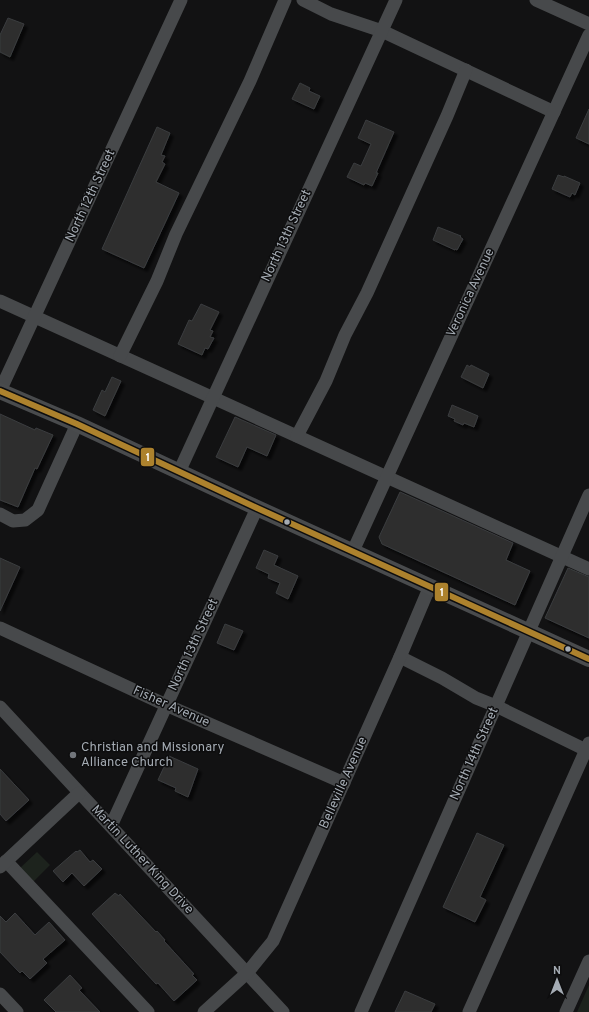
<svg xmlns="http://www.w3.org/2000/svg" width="589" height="1012" viewBox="0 0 589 1012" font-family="Overpass,sans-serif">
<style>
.green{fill:#1d231d}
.building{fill:#2d2d2e;stroke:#3b3d3f;filter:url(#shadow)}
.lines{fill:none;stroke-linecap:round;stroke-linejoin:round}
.minor{stroke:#47494b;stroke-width:13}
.major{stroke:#494b4d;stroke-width:16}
.bus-1-casing{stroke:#0d0d0e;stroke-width:9}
.bus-1{stroke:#ad822d;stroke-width:6}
.bus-dot{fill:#a4abb3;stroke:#0d0d0e;stroke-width:1.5}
.poi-dot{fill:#71757b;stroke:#0d0d0e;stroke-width:1.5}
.labels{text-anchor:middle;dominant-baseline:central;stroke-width:3;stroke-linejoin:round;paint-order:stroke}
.street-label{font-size:13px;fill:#a4abb3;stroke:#0d0d0e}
.poi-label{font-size:13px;fill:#a4abb3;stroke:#0d0d0e;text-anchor:start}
.line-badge{stroke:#0d0d0e;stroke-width:1.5}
.badge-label{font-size:11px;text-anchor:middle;font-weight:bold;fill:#fff}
</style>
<defs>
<filter id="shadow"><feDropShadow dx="3.5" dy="3.5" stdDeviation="1" flood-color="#0009"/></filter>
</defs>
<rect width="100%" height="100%" fill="#121213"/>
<g class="green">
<path d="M37,852L50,865L33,882L20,868Z"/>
<path d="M589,985V1012H577Z"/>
</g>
<g class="building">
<path d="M8,18L24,24L10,57L0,52V35Z"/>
<path d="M300,83L310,88L309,91L320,96L314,109L292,99Z"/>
<path d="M589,109V144L576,138Z"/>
<path d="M366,120L394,132L376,173H378L372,186L365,183L364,185L347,177L354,163L361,166L371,144L358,138Z"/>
<path d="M157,127L170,133L161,155L165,156L162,162L165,164L156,182L179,193L144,268L102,249Z"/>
<path d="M558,175L564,177V176L580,183L575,195L572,193L570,197L552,189Z"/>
<path d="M438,227L461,236L460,237L463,239L457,250L455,249V250L433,240Z"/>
<path d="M201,304L219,312L210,330L213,331L210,337L214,338L208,349L205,348L202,355L178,344L189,320L192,321Z"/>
<path d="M467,365L470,367L471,365L489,374L483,388L461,377Z"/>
<path d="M112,377L121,381L105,416L93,410L102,390L105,392Z"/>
<path d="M452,405L478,416L474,427L464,423L463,425L454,421L455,419L448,416Z"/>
<path d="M0,414L35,430L36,428L53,435L37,469L35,468L18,507L0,500Z"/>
<path d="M235,417L276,435L267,456L247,447L238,467L216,457Z"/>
<path d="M400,492L513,543L506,560L530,571L515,605L382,544L379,537Z"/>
<path d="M264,550L278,556L274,565L298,576L288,599L276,593L280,583L268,578L269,574L256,568Z"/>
<path d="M0,558L20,567L0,611Z"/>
<path d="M568,568L589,577V638L545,618Z"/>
<path d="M225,624L243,631L234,650L217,643Z"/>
<path d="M169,756L198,769L188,797L175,791L176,788L158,780Z"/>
<path d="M0,769L29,800L6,821L0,814Z"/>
<path d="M477,833L504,845L480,897L486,900L475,922L443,907Z"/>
<path d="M80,850L90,862L93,860L102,869L84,886L72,873L63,882L53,871L76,851L77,852Z"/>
<path d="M115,893L119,896L120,894L156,932L157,931L165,940L164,941L194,974L192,975L197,980L174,1001L158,983L156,984L92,914Z"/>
<path d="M15,913L35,935L49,922L65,940L43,959L47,963L30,979L22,971L20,973L0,952V916L6,922Z"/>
<path d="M70,975L82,988L79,990L100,1012H56L44,1000Z"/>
<path d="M405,991L435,1004L431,1012H395Z"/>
</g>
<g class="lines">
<g class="minor">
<path d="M303,0L331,14L382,31L554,112"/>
<path d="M536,0L589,24"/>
<path d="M0,301L589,569"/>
<path d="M120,356L157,281L176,234L250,81L285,0"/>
<path d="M0,391L181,0"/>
<path d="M297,436L326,381L345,335L367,293L447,116L466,70"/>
<path d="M179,472L396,0"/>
<path d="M0,514L13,521L25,520L38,510L77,424"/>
<path d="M353,551L589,35"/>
<path d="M0,628L166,705L344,783"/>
<path d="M400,657L442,678L476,698L496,706L586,750"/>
<path d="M0,707L283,1012"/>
<path d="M111,826L257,508"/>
<path d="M6,861L148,1012"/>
<path d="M0,867L79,793"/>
<path d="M0,994L17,1012"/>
<path d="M204,1012L247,973L273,941L400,657L430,586"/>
<path d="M361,1012L589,495"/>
<path d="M469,1012L589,743"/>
<path d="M566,1012L589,961"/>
</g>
<path class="major" d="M0,391L77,424L257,508L589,659"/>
<defs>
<path id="bus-1" d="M0,391L77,424L257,508L589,659"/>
</defs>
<use href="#bus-1" class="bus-1-casing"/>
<use href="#bus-1" class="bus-1"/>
</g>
<g class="bus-dot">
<circle cx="287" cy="522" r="3.5"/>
<circle cx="568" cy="649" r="3.5"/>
</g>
<circle class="poi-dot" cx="73" cy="755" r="4"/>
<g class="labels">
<g class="street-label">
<text transform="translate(91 196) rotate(-65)">North 12th Street</text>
<text transform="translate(287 236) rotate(-65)">North 13th Street</text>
<text transform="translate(471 293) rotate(-65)">Veronica Avenue</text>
<text transform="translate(194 645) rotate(-65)">North 13th Street</text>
<text transform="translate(171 707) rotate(24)">Fisher Avenue</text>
<text transform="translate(475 754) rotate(-66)">North 14th Street</text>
<text transform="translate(344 783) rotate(-66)">Belleville Avenue</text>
<text transform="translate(142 860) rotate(47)">Martin Luther King Drive</text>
</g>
<g class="poi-label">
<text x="81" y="748">Christian and Missionary<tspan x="81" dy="15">Alliance Church</tspan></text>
</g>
</g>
<g class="line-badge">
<rect x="140" y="447" width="15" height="20" rx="4" fill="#ad822d"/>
<rect x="434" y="582" width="15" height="20" rx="4" fill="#ad822d"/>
</g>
<g class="badge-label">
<text x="148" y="461">1</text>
<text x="442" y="596">1</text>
</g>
<g transform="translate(557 980)" stroke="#0d0d0e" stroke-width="3" paint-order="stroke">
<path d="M0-3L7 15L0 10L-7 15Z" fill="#a4abb3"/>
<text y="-6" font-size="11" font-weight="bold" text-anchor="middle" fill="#a4abb3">N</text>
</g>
</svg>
